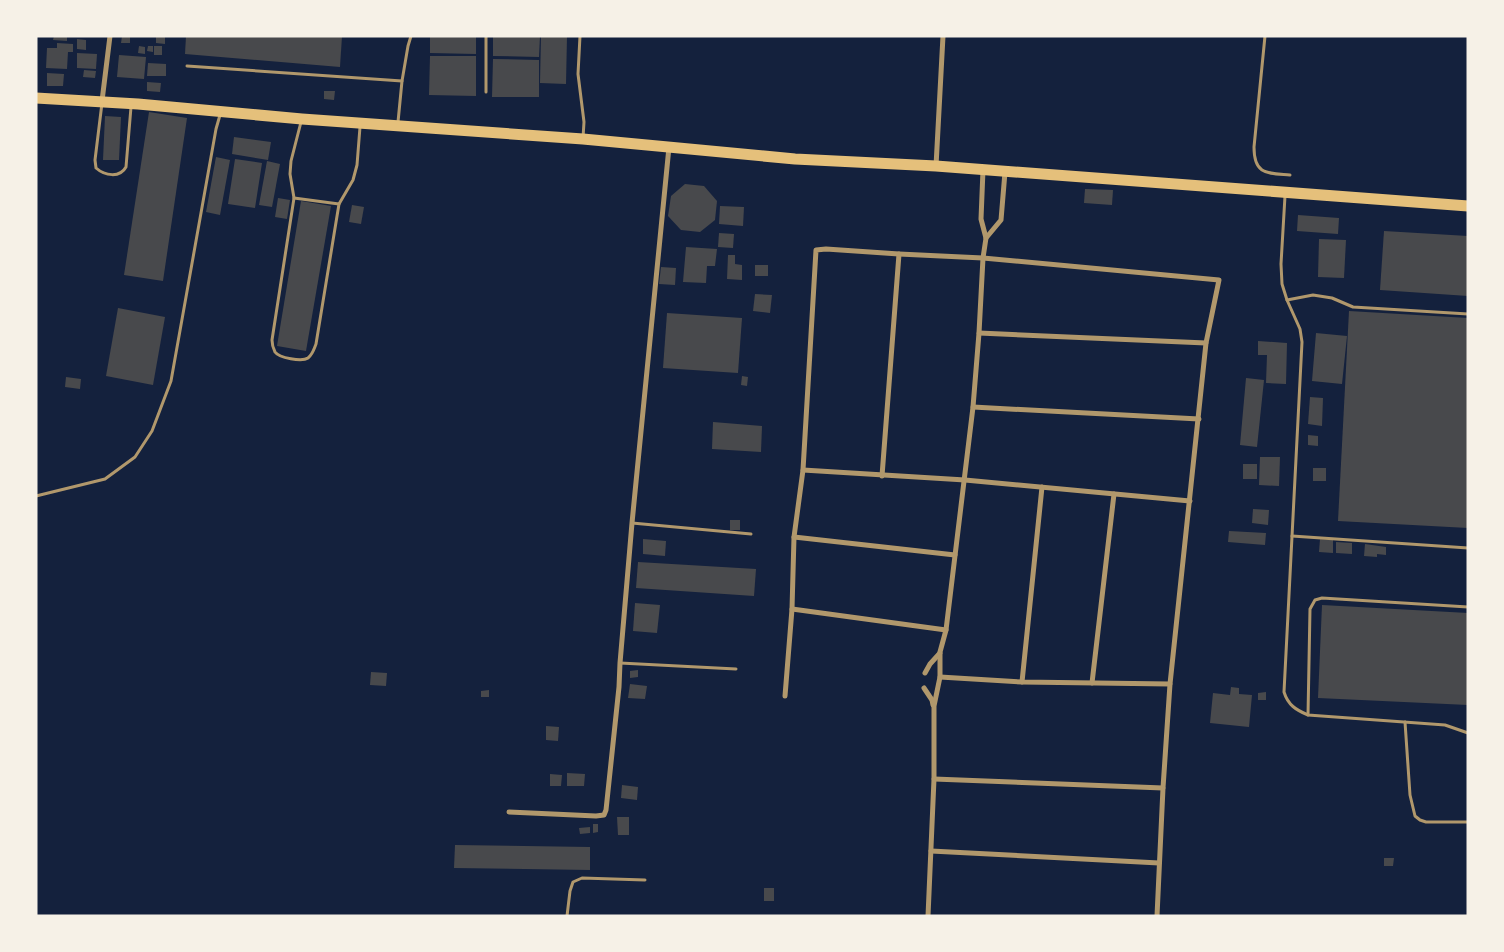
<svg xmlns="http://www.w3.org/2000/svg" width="1504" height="952" viewBox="0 0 1504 952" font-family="'Archivo Narrow',sans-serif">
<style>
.building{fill:#48494c}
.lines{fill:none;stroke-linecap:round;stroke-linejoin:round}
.service{stroke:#b1986c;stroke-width:3}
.minor{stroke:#b1986c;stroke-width:5}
.primary{stroke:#e5c07b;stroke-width:11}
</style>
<rect width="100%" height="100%" fill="#14213d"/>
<g class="building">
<path d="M54,36H67V41L53,40Z"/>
<path d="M122,36H130V43H121Z"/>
<path d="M186,36H342L340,67L185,54Z"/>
<path d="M430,36H476V54L430,53Z"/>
<path d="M493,36H540L539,57L493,56Z"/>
<path d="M541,36H567L566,84L540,83Z"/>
<path d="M156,37H165V44L156,43Z"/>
<path d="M77,39L86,40V50L77,49Z"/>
<path d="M57,43L73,44V52H68L67,69L46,68L47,48H57Z"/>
<path d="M139,46L145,47V54L138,53Z"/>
<path d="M148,46H153V52L147,51Z"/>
<rect x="154" y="46" width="8" height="9"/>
<path d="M77,53L97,54L96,69L77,68Z"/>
<path d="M119,55L146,57L144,79L117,77Z"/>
<path d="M430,56H476V96L429,95Z"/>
<path d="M493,59L539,60V97H492Z"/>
<path d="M148,63L166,64V76H147Z"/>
<path d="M84,70L96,71L95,78L83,77Z"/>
<path d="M47,73L64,74L63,86H47Z"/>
<path d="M147,82L161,83L160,92L147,91Z"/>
<path d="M324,91H335L334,100L324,99Z"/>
<path d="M149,112L187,118L163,281L124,275Z"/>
<path d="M105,116L121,117L119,160H103Z"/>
<path d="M234,137L271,142L268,160L232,154Z"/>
<path d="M216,157L230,160L220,215L206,212Z"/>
<path d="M235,159L262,163L255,208L228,204Z"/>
<path d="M267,161L280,164L272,207L259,205Z"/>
<path d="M685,184L704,186L717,201L715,220L700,232L681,230L668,216L671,196Z"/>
<path d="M1085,189L1113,190L1112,205L1084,203Z"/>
<path d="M278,198L290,200L287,219L275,217Z"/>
<path d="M301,201L331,206L306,351L277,346Z"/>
<path d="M352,205L364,207L361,224L349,222Z"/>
<path d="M720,206L744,207L743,226L719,224Z"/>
<path d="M1298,215L1339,218L1338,234L1297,231Z"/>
<path d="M1384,231L1468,236V296L1380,290Z"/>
<path d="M719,233L734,234L733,248L718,247Z"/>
<path d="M1319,239L1346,240L1344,278L1318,277Z"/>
<path d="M686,247L717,249L715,266H707L706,283L683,282Z"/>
<path d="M728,255H735V264L742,265V280L727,279Z"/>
<rect x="755" y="265" width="13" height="11"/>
<path d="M661,267L676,268L675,285L659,284Z"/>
<path d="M755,294L772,295L770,313L753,311Z"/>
<path d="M118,308L165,317L153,385L106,376Z"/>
<path d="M1349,311L1468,318V528L1338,521Z"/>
<path d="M667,313L742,318L738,373L663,368Z"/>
<path d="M1316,333L1347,336L1342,384L1312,381Z"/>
<path d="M1258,341L1287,343L1286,384L1266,383L1267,355H1258Z"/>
<path d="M742,376L748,377L747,386L741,385Z"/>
<path d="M66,377L81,379L80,389L65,387Z"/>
<path d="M1246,378L1264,380L1257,447L1240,445Z"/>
<path d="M1310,397L1323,398L1322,426L1308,424Z"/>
<path d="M713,422L762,426L761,452L712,449Z"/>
<path d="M1308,435L1318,436V446L1308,445Z"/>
<path d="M1260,457H1280L1279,486L1259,485Z"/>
<rect x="1243" y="464" width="14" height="15"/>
<rect x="1313" y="468" width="13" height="13"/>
<path d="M1253,509L1269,510L1268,525L1252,523Z"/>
<rect x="730" y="520" width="10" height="10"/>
<path d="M1229,531L1266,533L1265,545L1228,542Z"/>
<path d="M643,539L666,541L665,556L643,554Z"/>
<path d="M1320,539L1333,540V553L1319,552Z"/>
<path d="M1336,542L1352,543V554L1336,553Z"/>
<path d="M1365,544L1386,547V555L1377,554V557L1364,556Z"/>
<path d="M638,562L756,569L754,596L636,588Z"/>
<path d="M635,603L660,605L657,633L633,631Z"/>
<path d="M1322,605L1468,613V705L1318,698Z"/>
<path d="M638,670V677L630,678V671Z"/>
<path d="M371,672L387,673L386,686L370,685Z"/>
<path d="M630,684L647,686L645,699L628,698Z"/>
<path d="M1231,687L1239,688V694L1252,695L1249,727L1210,723L1213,693L1230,695Z"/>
<path d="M489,690V697H481V691Z"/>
<path d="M1266,692V700H1258V693Z"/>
<path d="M546,726L559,727L558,741L546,740Z"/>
<path d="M567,773L585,774L584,786H567Z"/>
<path d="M550,774L562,775L561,786H550Z"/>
<path d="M622,785L638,787L637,800L621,798Z"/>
<path d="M617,817H629V835H618Z"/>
<path d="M593,824H598V832L593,833Z"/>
<path d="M590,827V833L580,834L579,828Z"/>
<path d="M455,845L590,847V870L454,868Z"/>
<path d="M1384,858H1394L1393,866H1384Z"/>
<rect x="764" y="888" width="10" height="13"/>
</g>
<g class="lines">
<g class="service">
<path d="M486,36V92"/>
<path d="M580,36L578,74L584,122L583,138"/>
<path d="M1265,36L1254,147C1254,175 1267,173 1290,175"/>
<path d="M187,66L402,81L408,46L411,36"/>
<path d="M102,103L95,160L96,168C105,176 120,178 126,167L131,107"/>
<path d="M301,122L291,161L290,174L294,198L272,340C272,344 273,348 275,352C279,358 302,362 308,358C313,354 314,349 316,344L339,204L353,180L357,165L360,127"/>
<path d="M398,122L402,81"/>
<path d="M1285,196L1281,264L1282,284L1287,300L1300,329L1302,342L1284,692C1288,705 1296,710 1308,715"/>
<path d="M294,198L339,204"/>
<path d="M1287,300L1313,295L1332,298L1353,307L1468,314"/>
<path d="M36,496L105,479L135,457L152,431L171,381L216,129L220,115"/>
<path d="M632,523L751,534"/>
<path d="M1292,536L1468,548"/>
<path d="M1468,607L1322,598L1315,600L1310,609L1308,715L1445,725L1468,733"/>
<path d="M620,663L736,669"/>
<path d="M1405,722L1410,795L1415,816L1420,820L1426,822H1468"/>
<path d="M567,916L570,891L573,882L582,878L645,880"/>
</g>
<g class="minor">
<path d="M102,101L110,36"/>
<path d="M936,166L943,36"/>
<path d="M986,238L1001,220L1005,172"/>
<path d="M979,333L1206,343"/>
<path d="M973,407L1199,419"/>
<path d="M803,470L965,480L1190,501"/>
<path d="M882,476L899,254"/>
<path d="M794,537L955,555"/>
<path d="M792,609L946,630"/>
<path d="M925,673L930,664L940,653"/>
<path d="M940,677L1022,682L1170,684"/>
<path d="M1022,682L1042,487"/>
<path d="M1092,683L1114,494"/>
<path d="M924,688L932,700L933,705"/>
<path d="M785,696L792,609L794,537L803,470L816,250L826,249L899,254L983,258L1219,280L1206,343L1170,684L1163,788L1157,916"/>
<path d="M934,779L1163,788"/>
<path d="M509,812L596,816L604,815L606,810L619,687L620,663L632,523L669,147"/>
<path d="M931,851L1159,863"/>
<path d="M928,916L934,779V706L940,677V652L946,630L973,407L979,333L983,258L986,238L981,219L983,170"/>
</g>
<path class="primary" d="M36,98L138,104L302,119L583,139L795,159L936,166L1468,206"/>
</g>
<rect width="1504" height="952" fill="none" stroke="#f6f1e7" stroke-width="75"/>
</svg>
